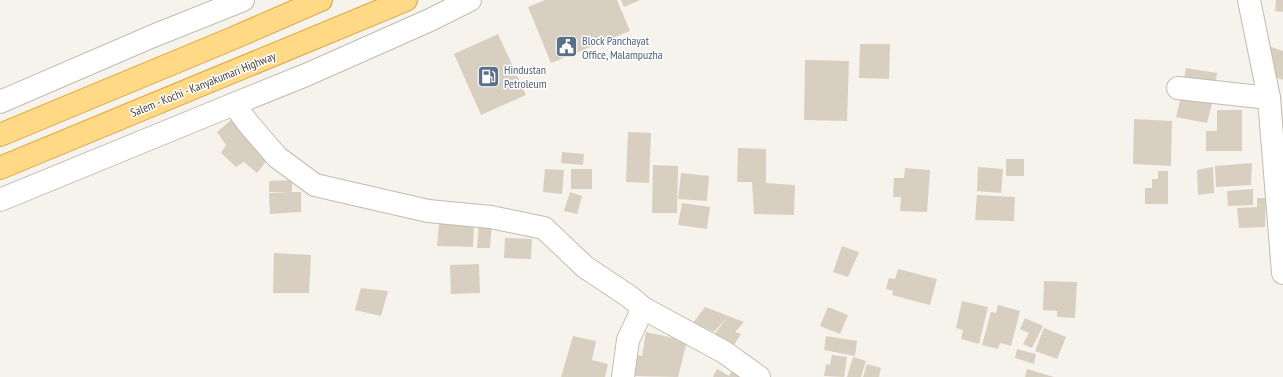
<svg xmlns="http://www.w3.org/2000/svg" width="1283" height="377" viewBox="0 0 1283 377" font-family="'PT Sans Narrow',sans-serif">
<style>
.building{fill:#d8cfc1}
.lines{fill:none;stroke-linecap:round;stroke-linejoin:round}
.minor-casing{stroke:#c2bbae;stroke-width:24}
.tertiary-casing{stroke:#c2bbae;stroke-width:24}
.trunk-casing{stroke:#e0a43c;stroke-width:24}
.minor{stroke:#fff;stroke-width:22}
.tertiary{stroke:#fff;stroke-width:22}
.trunk{stroke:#ffd985;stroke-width:22}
.labels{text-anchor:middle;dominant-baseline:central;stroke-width:3;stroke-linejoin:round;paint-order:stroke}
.service-label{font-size:12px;fill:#4e5e75;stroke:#fff;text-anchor:start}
.street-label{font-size:12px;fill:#4b4439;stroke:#fff}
</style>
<rect width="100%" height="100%" fill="#f6f3ec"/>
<g class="building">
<path d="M545,0H617L630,31L551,63L528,7Z"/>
<path d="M621,0H640L624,7Z"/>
<path d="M1276,0H1283V12L1275,11Z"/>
<path d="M498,34L526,95L481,115L454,54Z"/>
<path d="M860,44H890L889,79L859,78Z"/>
<path d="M1266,45L1283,51V80L1259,71Z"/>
<path d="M805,60L849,61L847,121L804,120Z"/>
<path d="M1186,68L1217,73L1215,89L1183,84Z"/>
<path d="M1182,93L1213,100L1207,123L1176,117Z"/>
<path d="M1217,110H1242V151H1206V131H1217Z"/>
<path d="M1134,119L1172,121L1171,166L1133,164Z"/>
<path d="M231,120L268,159L257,173L244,162L236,167L221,153L226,145L217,132Z"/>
<path d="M628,132L651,133L649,183L626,182Z"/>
<path d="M738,148L766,149V183L795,185L794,215L754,214L752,182H737Z"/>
<path d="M562,152L584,154L583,165L561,163Z"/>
<rect x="1006" y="159" width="18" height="17"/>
<path d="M1252,163L1251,185L1216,187L1215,166Z"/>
<path d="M653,165L678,166L677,213H652Z"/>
<path d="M978,167L1003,169L1001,193L977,191Z"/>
<path d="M1213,167L1214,193L1198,195L1197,170Z"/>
<path d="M905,168L930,170L927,212L900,211L901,197H893L894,178H904Z"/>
<path d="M545,169L564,170L562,194L543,192Z"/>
<rect x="571" y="169" width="21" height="20"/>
<path d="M1158,171H1168V204H1145V188H1152V179H1158Z"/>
<path d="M681,173L709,176L707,201L678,199Z"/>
<path d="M292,180V192H301V212L270,214L269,193L290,192H269V181Z"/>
<path d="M1253,189V205L1228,206L1227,191Z"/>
<path d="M570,192L582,196L577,214L564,211Z"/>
<path d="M977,195L1015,197L1014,221L975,220Z"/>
<path d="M1257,198H1266L1265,227L1239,228L1237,208L1257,207Z"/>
<path d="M682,203L710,207L707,229L678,225Z"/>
<path d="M479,223H492L490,248H477Z"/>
<path d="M439,224L474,225L473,247L437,246Z"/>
<path d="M505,238L532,239L531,259L504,258Z"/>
<path d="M842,246L859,252L848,277L833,272Z"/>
<path d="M274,253L311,255L309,293H273Z"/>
<path d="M479,264L480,293L451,294L450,265Z"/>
<path d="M898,269L937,279L930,305L892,295L893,291L886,289L889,278L895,279Z"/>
<path d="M1044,281L1077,282L1075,318L1057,317V311L1043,310Z"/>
<path d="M361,288L388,291L381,316L355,310Z"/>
<path d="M962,301L988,307L979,344L961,339L963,330L956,328Z"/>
<path d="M998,305L1020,311L1011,346L1000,343L998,349L982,345L991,312L996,313Z"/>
<path d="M705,307L744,322L735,332L741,334L734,345L714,335L727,317L714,332L693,323Z"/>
<path d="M828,307L848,315L840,334L820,326Z"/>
<path d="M1025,318L1043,326L1032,348L1023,344L1029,333L1020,329Z"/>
<path d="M1044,328L1066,337L1057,359L1035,351Z"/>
<path d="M646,332L687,341L678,377L631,376L637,355L642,356Z"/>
<path d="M573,336L596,341L592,360L608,364L605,377H561Z"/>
<path d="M826,336L857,341L855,356L824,350Z"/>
<path d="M1017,349L1036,354L1034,364L1015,358Z"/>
<path d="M832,355L847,357L844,377L824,376L826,364L830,365Z"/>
<path d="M853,357L866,361L861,377H847Z"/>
<path d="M867,364L881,368L879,377H863Z"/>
<path d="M717,369L729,376L731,372L742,377H713Z"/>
<path d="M1027,369L1054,377H1025Z"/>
</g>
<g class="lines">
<defs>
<g id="minor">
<path d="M1249,0L1269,98L1283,273"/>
<path d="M1178,88L1269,98"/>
<path d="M234,104L247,122L277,157L315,185L428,211L491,217L544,228L585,267L630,297L643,308L628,340L623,377"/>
<path d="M643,308L724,352L759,377"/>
</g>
<g id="tertiary">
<path d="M0,102L153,36L243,0"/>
<path d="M0,200L234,104L306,75L430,20L470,0"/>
</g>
<g id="trunk">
<path d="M0,135L231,39L321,0"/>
<path d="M0,168L406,0"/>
</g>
</defs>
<use href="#minor" class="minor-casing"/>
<use href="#tertiary" class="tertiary-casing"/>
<use href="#trunk" class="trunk-casing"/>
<use href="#minor" class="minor"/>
<use href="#tertiary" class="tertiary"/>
<use href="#trunk" class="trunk"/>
</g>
<defs>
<symbol id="civic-square" viewBox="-11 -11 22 22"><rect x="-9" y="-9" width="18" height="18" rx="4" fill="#5c6f8a" stroke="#fff"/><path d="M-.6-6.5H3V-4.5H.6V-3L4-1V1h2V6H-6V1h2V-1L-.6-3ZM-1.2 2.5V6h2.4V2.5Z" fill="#fff"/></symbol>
<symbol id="fuel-square" viewBox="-11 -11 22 22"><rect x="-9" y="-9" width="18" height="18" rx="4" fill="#5c6f8a" stroke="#fff"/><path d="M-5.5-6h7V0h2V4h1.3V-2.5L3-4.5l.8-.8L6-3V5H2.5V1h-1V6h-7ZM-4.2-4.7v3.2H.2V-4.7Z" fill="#fff"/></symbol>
</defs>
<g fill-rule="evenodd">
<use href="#civic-square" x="554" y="34" width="25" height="25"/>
<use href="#fuel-square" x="476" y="64" width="25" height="25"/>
</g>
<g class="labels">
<g class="service-label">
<text x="582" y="40">Block Panchayat<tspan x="582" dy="14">Office, Malampuzha</tspan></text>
<text x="504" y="69">Hindustan<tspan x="504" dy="14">Petroleum</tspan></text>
</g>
<g class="street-label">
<text transform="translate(203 84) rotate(-22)">Salem - Kochi - Kanyakumari Highway</text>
</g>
</g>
</svg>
